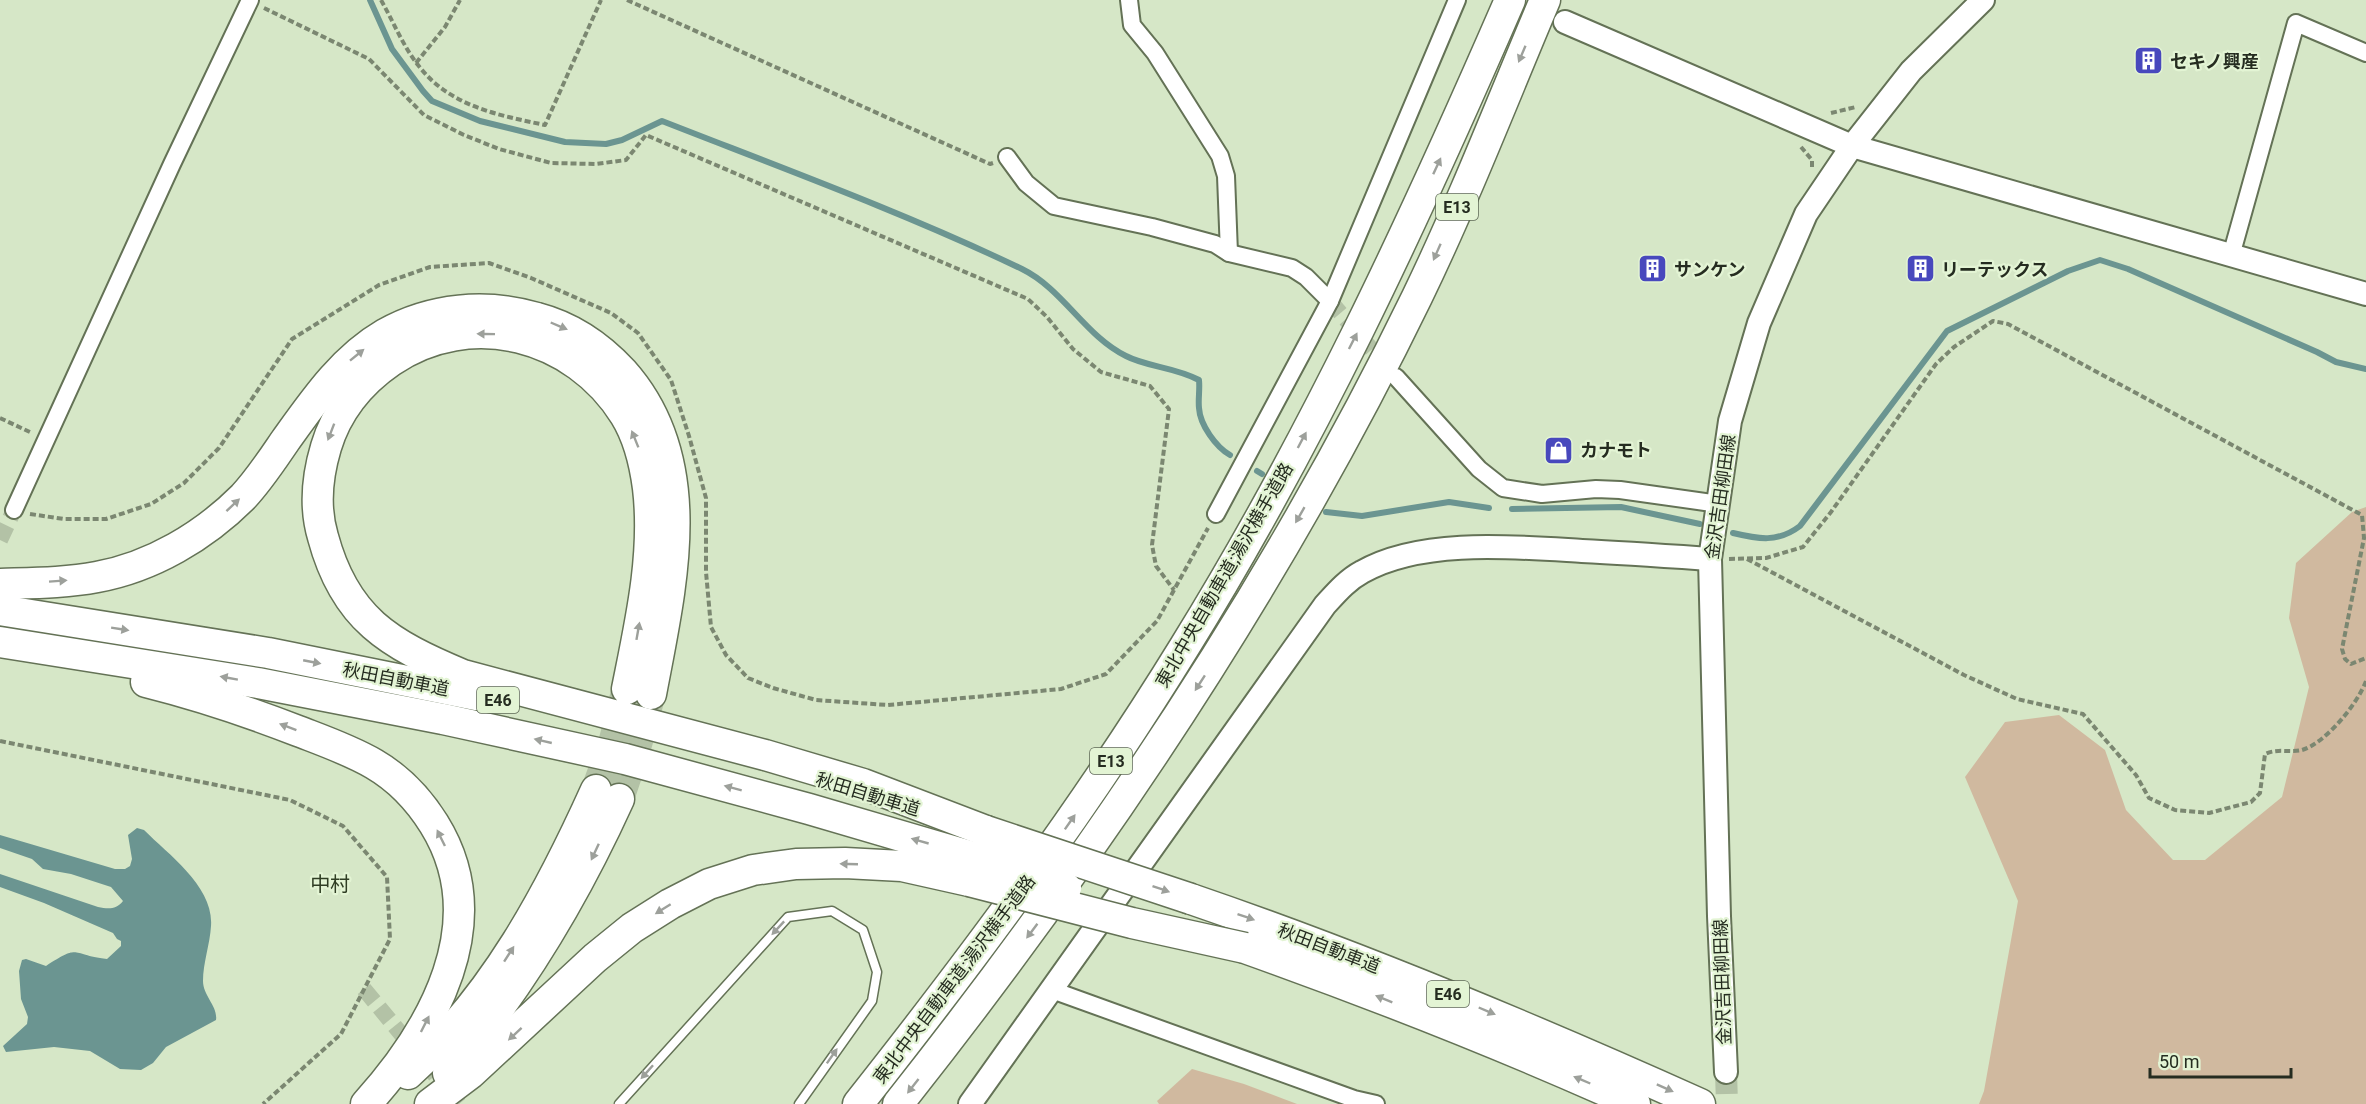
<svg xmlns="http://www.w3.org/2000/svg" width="2366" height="1104" viewBox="0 0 2366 1104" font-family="Roboto,'Noto Sans JP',sans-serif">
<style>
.green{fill:#d0b99f}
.water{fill:#6b9591}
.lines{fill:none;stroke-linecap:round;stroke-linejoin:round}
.stream{stroke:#6b9591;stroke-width:6}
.street-tunnel{stroke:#b3c2a6;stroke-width:16;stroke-dasharray:16 8;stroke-linecap:butt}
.secondary-tunnel{stroke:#b3c2a6;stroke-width:22;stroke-dasharray:22 11;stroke-linecap:butt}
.highway-tunnel{stroke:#b3c2a6;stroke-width:30;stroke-dasharray:30 15;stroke-linecap:butt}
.lane-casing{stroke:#647256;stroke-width:11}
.street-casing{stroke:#647256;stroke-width:20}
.secondary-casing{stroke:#647256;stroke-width:26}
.highway-casing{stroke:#647256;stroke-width:33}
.path{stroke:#7b8771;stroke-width:4;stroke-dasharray:6 3;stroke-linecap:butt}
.lane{stroke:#fff;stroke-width:8}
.street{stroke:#fff;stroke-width:16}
.secondary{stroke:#fff;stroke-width:22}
.highway{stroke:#fff;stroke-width:30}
.highway-bridge-casing{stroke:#647256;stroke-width:33;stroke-linecap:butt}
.highway-bridge{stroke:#fff;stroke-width:30}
.oneway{fill:#9da09b}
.labels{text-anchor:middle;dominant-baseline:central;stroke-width:4.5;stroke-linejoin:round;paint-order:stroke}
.shield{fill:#e3f4d4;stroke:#5e6856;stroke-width:1.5}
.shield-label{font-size:16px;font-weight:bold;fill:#252c20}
.poi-label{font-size:18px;font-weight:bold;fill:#252c20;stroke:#e3f4d4;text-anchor:start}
.street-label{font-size:18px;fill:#252c20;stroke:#e3f4d4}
.neighbourhood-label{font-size:20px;fill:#303e24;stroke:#e3f4d4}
</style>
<rect width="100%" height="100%" fill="#d6e7c7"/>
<g class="green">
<path d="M2366,507V1104H1979L1984,1091L2018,901L1965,777L2005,722L2059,715L2105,750L2126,810L2173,860H2205L2282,797L2309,687L2289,618L2296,563L2352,512Z"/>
<path d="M1192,1069L1244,1084L1297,1104H1159L1157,1101Z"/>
</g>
<path class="water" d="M137,828L144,830C169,855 214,887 211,926C210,944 203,963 203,981C203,996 218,1006 216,1020L166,1047L153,1063L141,1070L120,1069L90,1051L54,1047L6,1052L3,1046L27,1024L28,1017L21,999L19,971L22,960L26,959L46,966C81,943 70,955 107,959L121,946V941L117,939L113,933L44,903L0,887V874L98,907C108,909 116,910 123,901L111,887L71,874L43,869L32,859L0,848V835L115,869H125L130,866L132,859L128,835Z"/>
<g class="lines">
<g class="stream">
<path d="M370,0L392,49L423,91L432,101L480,121L565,142L606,144L622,140L662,121C782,168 905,213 1022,269C1063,289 1085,336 1126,356C1147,367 1175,367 1199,380C1200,390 1198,399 1199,408C1200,425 1216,447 1230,455"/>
<path d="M1257,471L1262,474"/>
<path d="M1512,509L1621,507L1700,524"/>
<path d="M1326,512L1362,516L1449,502L1489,508"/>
<path d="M1733,533C1758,539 1778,543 1800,526L1947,331L2068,271L2100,260L2128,269L2317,352L2336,362L2366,369"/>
</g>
<g class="street-tunnel">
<path d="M1330,301L1386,366"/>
<path d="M0,540L14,510"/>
<path d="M364,989L459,1104"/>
</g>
<path class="secondary-tunnel" d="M1726,1072L1727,1104"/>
<g class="highway-tunnel">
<path d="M596,790L614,740L626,692"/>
<path d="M619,799L636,748L650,697"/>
</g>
<defs>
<path id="lane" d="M619,1104L788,917L832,911L863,930L877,972L872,1001L799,1104"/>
<g id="street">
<path d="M1129,0L1132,25L1155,53L1220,156L1226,176L1229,253"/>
<path d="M1007,157L1026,183L1054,206L1152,227L1215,244L1229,253L1292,268L1306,277L1330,301"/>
<path d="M2231,256L2296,23L2366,53"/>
<path d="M1396,377L1479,469L1503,488L1542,494L1596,489L1620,490L1719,504"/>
<path d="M14,510L172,164L250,0"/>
<path d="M1216,514L1330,301L1457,0"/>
<path d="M1052,990L1354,1099L1376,1104"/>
</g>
<g id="secondary">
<path d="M1565,22L1852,146L2366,294"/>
<path d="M1726,1072L1719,916L1710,559L1730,421L1759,323L1806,214L1852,146L1911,71L1983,0"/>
<path d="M970,1104L1325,605C1336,593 1347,580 1362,572C1421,538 1516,547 1582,551C1625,553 1667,556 1710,559"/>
</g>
<g id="highway">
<path d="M0,584C32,583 66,583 97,577C152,567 204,536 243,497C259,480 272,460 285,441C313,402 342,359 385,334C431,308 486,303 537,318C571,327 599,346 623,372C703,462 671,587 651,694"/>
<path d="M0,610L268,653L476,695"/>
<path d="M0,642L258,683L443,719L625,759L809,809L976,858"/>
<path d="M146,682C198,695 249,712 298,731C324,741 350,750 374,764C398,778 419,800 434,824C495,922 433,1030 366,1104"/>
<path d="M627,689C640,624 656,555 648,488C645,465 638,436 625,415C575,335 471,307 391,361C359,383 337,410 326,447C317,477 314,507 323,537C345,619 389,644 463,675L765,755L863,784L986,831"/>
<path d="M1191,899C1364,958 1533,1029 1700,1104"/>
<path d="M1245,948C1377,995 1507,1046 1635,1104"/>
<path d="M448,1073C519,990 574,898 619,799"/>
<path d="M408,1074C494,997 549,894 596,790"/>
<path d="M430,1104L471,1073L595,958L632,928L670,904L709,884L753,870L796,864L845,863L902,866L969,881"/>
<path d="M858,1104C975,956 1086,807 1185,646C1312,441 1414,221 1510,0"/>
<path d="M898,1104C1097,853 1277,585 1417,297C1464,200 1503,99 1545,0"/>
</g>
</defs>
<use href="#lane" class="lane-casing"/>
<use href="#street" class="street-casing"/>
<use href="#secondary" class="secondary-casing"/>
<use href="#highway" class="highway-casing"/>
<g class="path">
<path d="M381,0C393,21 403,46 418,65C449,106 497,115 545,125L601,0"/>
<path d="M627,0L990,164L993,163"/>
<path d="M264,8L369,59L424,115L464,135L499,149L551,163L596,164L626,160L646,135L1028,299L1047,317L1073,349L1101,372L1150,386L1169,409L1152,545L1156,566L1174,590"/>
<path d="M416,63L445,27L460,0"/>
<path d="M1831,113L1856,107"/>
<path d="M1801,147L1812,160V169"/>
<path d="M0,418L32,433"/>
<path d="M30,514L64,519H106L151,504L184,483L219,448L292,339L379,285L430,267L489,263L531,278L611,313L638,333L671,380L689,436L706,498V572L711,627L726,655L748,678L773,688L816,700L888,705L1061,689L1106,674L1157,621L1208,528"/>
<path d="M1729,559L1766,558L1803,547L1831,512L1936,364L1954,347L1993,321L2008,324L2362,515L2364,538L2342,649L2345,659L2351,664L2366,658"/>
<path d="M1747,559L1964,675L2017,699L2083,714L2136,775L2149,798L2175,810L2209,813L2251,802L2260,793L2265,754C2278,748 2289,753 2302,750C2326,743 2358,703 2366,681"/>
<path d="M0,741L290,800L343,826L387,877L390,939L341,1034L263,1104"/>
</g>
<use href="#lane" class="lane"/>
<use href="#street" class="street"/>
<use href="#secondary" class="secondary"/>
<use href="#highway" class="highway"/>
<defs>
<g id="highway-bridge">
<path d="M986,831L1191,899"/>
<path d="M976,858L1066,888"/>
<path d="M969,881L1132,923L1245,948"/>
</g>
</defs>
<use href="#highway-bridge" class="highway-bridge-casing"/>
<use href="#highway-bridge" class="highway-bridge"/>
</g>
<defs><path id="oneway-solid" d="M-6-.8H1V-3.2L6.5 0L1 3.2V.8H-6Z" transform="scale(1.5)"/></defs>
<g class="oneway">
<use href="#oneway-solid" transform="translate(1522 54) rotate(113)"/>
<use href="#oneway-solid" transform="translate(1437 166) rotate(-65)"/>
<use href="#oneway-solid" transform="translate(1437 252) rotate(114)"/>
<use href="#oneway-solid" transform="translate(559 326) rotate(23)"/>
<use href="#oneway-solid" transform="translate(486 334) rotate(-179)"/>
<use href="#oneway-solid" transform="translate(1353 341) rotate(-63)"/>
<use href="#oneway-solid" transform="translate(357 355) rotate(-39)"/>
<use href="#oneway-solid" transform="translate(331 432) rotate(111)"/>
<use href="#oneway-solid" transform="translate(635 439) rotate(-112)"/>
<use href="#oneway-solid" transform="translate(1302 440) rotate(-62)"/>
<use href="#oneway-solid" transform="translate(233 505) rotate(-43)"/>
<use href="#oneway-solid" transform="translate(1300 515) rotate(120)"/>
<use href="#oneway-solid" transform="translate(58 581) rotate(-4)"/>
<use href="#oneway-solid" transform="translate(120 629) rotate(9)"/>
<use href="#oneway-solid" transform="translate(638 631) rotate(-80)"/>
<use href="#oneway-solid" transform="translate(312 662) rotate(11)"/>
<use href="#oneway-solid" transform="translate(229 678) rotate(-170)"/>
<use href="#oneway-solid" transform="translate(1200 683) rotate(123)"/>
<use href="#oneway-solid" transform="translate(288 727) rotate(-159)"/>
<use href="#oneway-solid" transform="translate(543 741) rotate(-167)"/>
<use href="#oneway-solid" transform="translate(733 788) rotate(-165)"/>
<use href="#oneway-solid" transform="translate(1070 822) rotate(-55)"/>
<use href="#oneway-solid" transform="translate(441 838) rotate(-116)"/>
<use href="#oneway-solid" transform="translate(920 841) rotate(-164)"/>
<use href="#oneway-solid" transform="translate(595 852) rotate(115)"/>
<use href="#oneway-solid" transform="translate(849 864) rotate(-178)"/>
<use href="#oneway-solid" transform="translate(1161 889) rotate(19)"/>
<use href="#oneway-solid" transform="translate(663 909) rotate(148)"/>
<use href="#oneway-solid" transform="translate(1246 917) rotate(19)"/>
<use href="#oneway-solid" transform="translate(778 928) rotate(133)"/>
<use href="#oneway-solid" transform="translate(1032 931) rotate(127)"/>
<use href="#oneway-solid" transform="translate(509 954) rotate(-57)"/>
<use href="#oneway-solid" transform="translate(1384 999) rotate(-158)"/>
<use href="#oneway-solid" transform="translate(1487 1011) rotate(23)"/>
<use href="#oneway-solid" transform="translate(425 1024) rotate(-63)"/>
<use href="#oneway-solid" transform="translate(515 1034) rotate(137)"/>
<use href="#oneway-solid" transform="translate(832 1056) rotate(-55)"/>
<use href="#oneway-solid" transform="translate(647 1072) rotate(132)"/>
<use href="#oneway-solid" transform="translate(1582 1080) rotate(-157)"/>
<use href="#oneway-solid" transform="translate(913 1086) rotate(128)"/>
<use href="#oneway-solid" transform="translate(1665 1088) rotate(24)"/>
</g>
<defs>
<symbol id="building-square" viewBox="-11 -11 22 22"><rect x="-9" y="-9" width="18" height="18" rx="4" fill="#4848bd" stroke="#e3f4d4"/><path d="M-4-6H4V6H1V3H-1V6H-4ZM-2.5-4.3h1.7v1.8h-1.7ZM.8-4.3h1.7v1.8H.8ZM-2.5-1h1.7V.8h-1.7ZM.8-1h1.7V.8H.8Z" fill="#fff"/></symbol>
<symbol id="shop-square" viewBox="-11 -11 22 22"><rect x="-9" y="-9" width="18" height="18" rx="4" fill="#4848bd" stroke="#e3f4d4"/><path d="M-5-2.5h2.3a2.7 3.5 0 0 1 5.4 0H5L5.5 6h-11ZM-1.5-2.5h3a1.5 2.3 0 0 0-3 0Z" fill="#fff"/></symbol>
</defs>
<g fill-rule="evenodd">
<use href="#building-square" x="2132" y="44" width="33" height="33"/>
<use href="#building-square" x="1636" y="252" width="33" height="33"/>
<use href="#building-square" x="1904" y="252" width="33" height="33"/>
<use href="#shop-square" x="1542" y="434" width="33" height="33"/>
</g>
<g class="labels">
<g class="shield">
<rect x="1436" y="194" width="42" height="26" rx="4.5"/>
<rect x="477" y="687" width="42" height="26" rx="4.5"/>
<rect x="1090" y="748" width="42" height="26" rx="4.5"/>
<rect x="1427" y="981" width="42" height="26" rx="4.5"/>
</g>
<g class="shield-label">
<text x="1457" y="207">E13</text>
<text x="498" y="700">E46</text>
<text x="1111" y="761">E13</text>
<text x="1448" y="994">E46</text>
</g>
<g class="poi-label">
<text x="2170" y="61">セキノ興産</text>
<text x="1674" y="269">サンケン</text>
<text x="1941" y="269">リーテックス</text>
<text x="1580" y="450">カナモト</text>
</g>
<g class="street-label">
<text transform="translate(1720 497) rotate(-82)">金沢吉田柳田線</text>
<text transform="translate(1224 575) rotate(-60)">東北中央自動車道;湯沢横手道路</text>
<text transform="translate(396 679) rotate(11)">秋田自動車道</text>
<text transform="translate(868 794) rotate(17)">秋田自動車道</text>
<text transform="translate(1329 948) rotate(21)">秋田自動車道</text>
<text transform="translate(954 979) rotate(-53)">東北中央自動車道;湯沢横手道路</text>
<text transform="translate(1722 982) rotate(-92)">金沢吉田柳田線</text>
</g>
<g class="neighbourhood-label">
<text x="330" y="884">中村</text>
</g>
</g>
<path d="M2150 1068v9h141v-9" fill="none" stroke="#252c20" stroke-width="3"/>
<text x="2159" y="1068" font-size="18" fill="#252c20" stroke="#e3f4d4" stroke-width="4.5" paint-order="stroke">50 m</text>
</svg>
